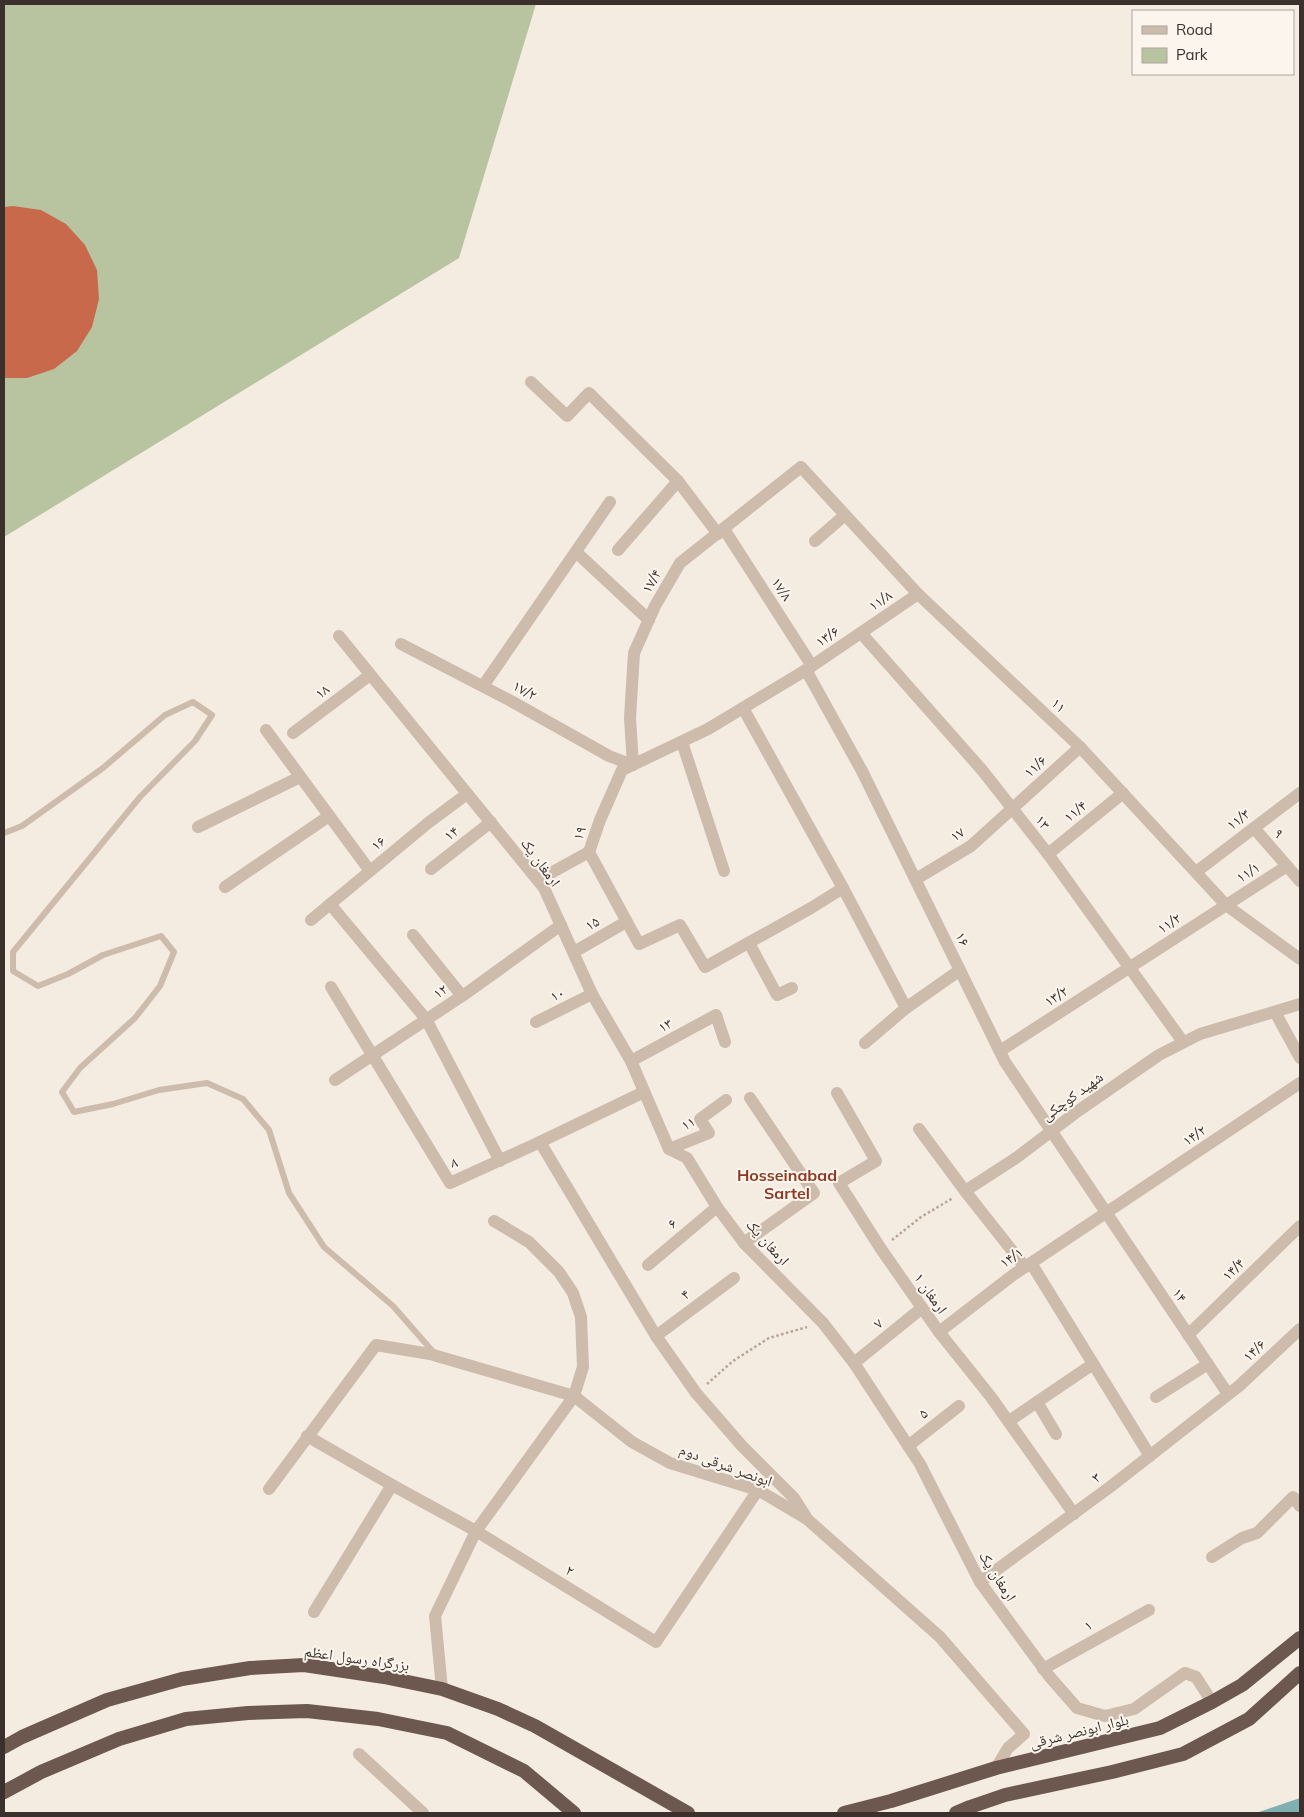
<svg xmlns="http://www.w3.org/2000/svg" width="1304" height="1817" viewBox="0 0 1304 1817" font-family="Mulish,'Noto Naskh Arabic',sans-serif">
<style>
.green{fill:#b8c4a0}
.water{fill:#7fb0b2}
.building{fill:#c8694b}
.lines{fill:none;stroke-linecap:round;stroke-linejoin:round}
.path{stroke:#b9a596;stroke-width:2.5;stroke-dasharray:2.5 2.5;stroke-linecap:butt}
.service{stroke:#cdbbac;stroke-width:6}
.minor{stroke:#cdbbac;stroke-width:12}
.trunk{stroke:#6c584f;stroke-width:14}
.labels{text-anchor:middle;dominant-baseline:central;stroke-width:4;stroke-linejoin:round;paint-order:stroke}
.street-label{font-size:15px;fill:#3b302b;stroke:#fbf5ee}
.neighbourhood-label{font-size:16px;font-weight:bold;fill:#8c3b22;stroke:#fbf5ee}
</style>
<rect width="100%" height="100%" fill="#f4ebe1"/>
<path class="green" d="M4,4H536L459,258L4,537Z"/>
<path class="water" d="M1300,1798V1813H1256Z"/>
<path class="building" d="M13,206L41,210L66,224L85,245L97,270L99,299L92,327L77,351L54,369L27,378H4V207Z"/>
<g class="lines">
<g class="path">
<path d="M892,1240L921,1217L953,1198"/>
<path d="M707,1384L733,1361L769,1338L807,1327"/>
</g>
<path class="service" d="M4,833L22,826L103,768L165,715L193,702L212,715L195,741L140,797L13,952V971L38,986L68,974L103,955L161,936L174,952L160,986L135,1018L80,1068L62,1092L74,1112L113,1104L159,1090L207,1083L243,1099L269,1130L289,1193L324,1247L393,1306L435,1354"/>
<g class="minor">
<path d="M531,382L567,416L589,393L678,481L718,534"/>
<path d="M724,529L812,666"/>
<path d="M815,541L845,515"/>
<path d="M618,550L678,481"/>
<path d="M576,552L649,620"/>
<path d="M861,633L982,770L1048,854L1183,1042"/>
<path d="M339,636L544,888L592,994L631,1061L669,1149L687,1158L717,1207L744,1243L823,1323L854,1363L920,1464L980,1582L1049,1676L1077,1708L1105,1716L1134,1709L1185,1673L1196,1677L1212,1702"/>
<path d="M401,644L511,701L609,756L633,765L630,718L634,653L655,606L680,563L801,467L918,594L1080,747L1226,905L1300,959"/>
<path d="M806,670L862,771L1005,1062L1228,1394"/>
<path d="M483,686L610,502"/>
<path d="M743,708L843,888L906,1008"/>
<path d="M266,730L370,871"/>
<path d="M293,733L370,675"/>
<path d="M682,742L724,871"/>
<path d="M198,827L300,777"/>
<path d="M1254,828L1300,881"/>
<path d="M589,852L639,944L680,925L705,967L811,908L843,888"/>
<path d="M1048,854L1123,793"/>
<path d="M431,869L491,822"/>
<path d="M1196,872L1300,793"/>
<path d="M916,879L971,846L1080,747"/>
<path d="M538,880L589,852L600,820L622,770L708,729L806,670L918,594"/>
<path d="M225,887L329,816"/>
<path d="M330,904L426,1019L500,1161"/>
<path d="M311,920L428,823L467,794"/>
<path d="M413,935L462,996"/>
<path d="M749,943L777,995L792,988"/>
<path d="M574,952L626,922"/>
<path d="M331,987L450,1183L540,1142L644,1092"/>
<path d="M1275,1012L1300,1058"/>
<path d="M536,1022L592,994"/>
<path d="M865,1043L906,1008L960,970"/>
<path d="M1000,1051L1287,866"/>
<path d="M631,1061L716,1015L725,1042"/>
<path d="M335,1080L468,992L561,925"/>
<path d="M837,1093L876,1161L839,1183L881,1249L939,1332L991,1397L1074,1514"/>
<path d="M919,1129L965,1191L1025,1267"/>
<path d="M540,1142L656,1336L696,1393L742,1446L794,1498L806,1517"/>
<path d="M669,1149L709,1133L700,1119L726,1100"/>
<path d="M965,1191L1016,1158L1078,1111L1159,1055L1200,1034L1300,1004"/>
<path d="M494,1221L529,1242L559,1272L573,1293L581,1317L583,1367L574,1396L632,1442L670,1463L758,1490L807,1519L940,1637L1024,1734L1008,1748L996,1768"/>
<path d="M744,1243L814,1193L750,1098"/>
<path d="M1031,1263L1150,1456"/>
<path d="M648,1265L717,1207"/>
<path d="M939,1332L1013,1275L1300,1083"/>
<path d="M1188,1335L1300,1226"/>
<path d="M656,1336L734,1278"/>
<path d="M854,1363L922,1308"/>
<path d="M1156,1397L1208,1364"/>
<path d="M1037,1402L1056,1434"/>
<path d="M1009,1421L1093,1364"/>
<path d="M307,1436L392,1485L476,1531L656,1642L758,1490"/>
<path d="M908,1446L959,1406"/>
<path d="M269,1489L376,1345L430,1354L574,1396L476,1531L435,1616L442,1689"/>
<path d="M1212,1557L1242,1538L1257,1533L1293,1497L1300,1506"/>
<path d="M980,1582L1110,1487L1239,1386L1300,1329"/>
<path d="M314,1612L392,1485"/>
<path d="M1043,1669L1149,1610"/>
<path d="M359,1754L423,1813"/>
</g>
<g class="trunk">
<path d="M4,1747L22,1737L107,1700L182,1679L250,1668L304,1665L384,1677L442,1689L498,1709L535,1726L688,1813"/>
<path d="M4,1792L41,1772L119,1739L186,1719L248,1713L307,1711L378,1719L447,1733L524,1771L574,1813"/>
<path d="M844,1813L891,1801L996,1768L1160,1728L1212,1702L1242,1685L1300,1638"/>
<path d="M956,1813L970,1807L1005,1795L1112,1772L1183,1754L1249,1719L1300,1673"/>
</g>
</g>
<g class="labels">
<g class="street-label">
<text transform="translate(651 581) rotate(-60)">۱۷/۴</text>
<text transform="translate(782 589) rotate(57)">۱۷/۸</text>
<text transform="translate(880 600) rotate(-34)">۱۱/۸</text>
<text transform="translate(827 636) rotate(-34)">۱۳/۶</text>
<text transform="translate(525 690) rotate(29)">۱۷/۲</text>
<text transform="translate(322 691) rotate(-37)">۱۸</text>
<text transform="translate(1059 705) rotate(44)">۱۱</text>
<text transform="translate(1035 766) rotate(-42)">۱۱/۶</text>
<text transform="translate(1075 811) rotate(-39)">۱۱/۴</text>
<text transform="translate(1238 819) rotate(-37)">۱۱/۳</text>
<text transform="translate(1043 822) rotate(52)">۱۳</text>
<text transform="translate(451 833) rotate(-38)">۱۴</text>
<text transform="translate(579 833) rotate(-71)">۱۹</text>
<text transform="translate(1279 833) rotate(48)">۹</text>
<text transform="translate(957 834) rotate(-35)">۱۷</text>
<text transform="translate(378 843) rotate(-39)">۱۶</text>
<text transform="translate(541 862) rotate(54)">ارمغان یک</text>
<text transform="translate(1248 872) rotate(-32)">۱۱/۱</text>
<text transform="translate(592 923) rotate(-30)">۱۵</text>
<text transform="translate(1169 923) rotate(-33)">۱۱/۲</text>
<text transform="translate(963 939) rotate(64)">۱۶</text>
<text transform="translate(440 991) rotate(-34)">۱۲</text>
<text transform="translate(557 994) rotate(-27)">۱۰</text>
<text transform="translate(1056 996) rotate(-33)">۱۳/۲</text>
<text transform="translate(665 1025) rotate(-28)">۱۳</text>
<text transform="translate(1072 1096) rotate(-36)">شهید کوچکی</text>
<text transform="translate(688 1123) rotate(-28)">۱۱</text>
<text transform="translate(1194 1135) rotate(-34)">۱۴/۲</text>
<text transform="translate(454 1162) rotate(-13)">۸</text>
<text transform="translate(672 1223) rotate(-40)">۶</text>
<text transform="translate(768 1242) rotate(48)">ارمغان یک</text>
<text transform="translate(1011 1257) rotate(-34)">۱۴/۱</text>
<text transform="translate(1233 1269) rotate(-44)">۱۴/۴</text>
<text transform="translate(931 1293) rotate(55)">ارمغان ۱</text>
<text transform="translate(685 1294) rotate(-37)">۴</text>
<text transform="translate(1180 1295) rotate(56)">۱۴</text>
<text transform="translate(878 1323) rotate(-39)">۷</text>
<text transform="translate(1254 1350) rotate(-43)">۱۴/۶</text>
<text transform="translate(923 1413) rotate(-39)">۵</text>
<text transform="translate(726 1465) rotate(20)">ابونصر شرقی دوم</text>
<text transform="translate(1096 1477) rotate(-37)">۳</text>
<text transform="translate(570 1570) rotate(32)">۲</text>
<text transform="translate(998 1576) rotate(58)">ارمغان یک</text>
<text transform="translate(1088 1625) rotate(-30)">۱</text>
<text transform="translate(357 1658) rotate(8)">بزرگراه رسول اعظم</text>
<text transform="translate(1079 1731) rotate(-14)">بلوار ابونصر شرقی</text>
</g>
<g class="neighbourhood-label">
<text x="787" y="1175">Hosseinabad<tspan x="787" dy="18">Sartel</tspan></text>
</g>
</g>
<rect width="1304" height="1817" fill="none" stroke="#3b302b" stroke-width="10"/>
<rect x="1132" y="10" width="162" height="65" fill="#fbf5ee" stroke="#aea6a0"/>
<rect x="1142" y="26" width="25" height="8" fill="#cdbbac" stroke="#aea6a0"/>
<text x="1176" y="35" font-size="15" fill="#3b302b">Road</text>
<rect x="1142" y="48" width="25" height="15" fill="#b8c4a0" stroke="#aea6a0"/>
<text x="1176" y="60" font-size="15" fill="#3b302b">Park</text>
</svg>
